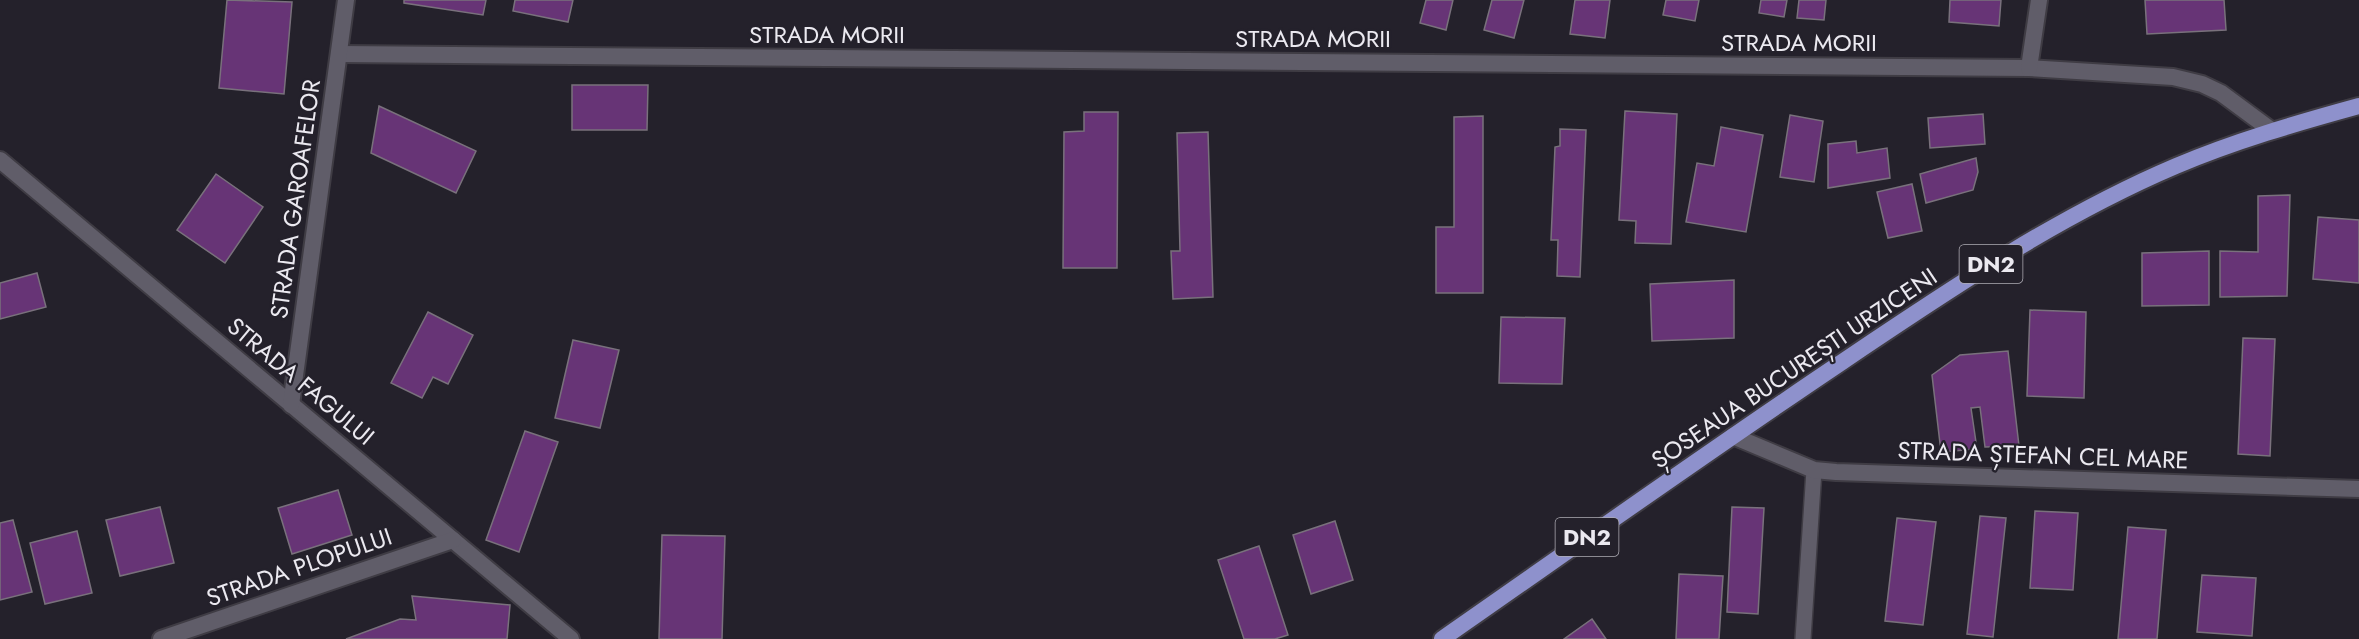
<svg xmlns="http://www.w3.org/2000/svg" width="2359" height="639" viewBox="0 0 2359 639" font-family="Jost,sans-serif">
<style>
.building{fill:#673476;stroke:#79717c;stroke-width:1.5}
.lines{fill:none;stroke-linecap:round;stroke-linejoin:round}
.service-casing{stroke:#3f3c44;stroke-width:18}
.minor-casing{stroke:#3f3c44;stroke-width:20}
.trunk-casing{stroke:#3f3c44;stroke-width:20}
.service{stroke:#605d69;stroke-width:15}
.minor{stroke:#605d69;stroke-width:16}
.trunk{stroke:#8e91cc;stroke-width:16}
.labels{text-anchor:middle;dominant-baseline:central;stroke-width:4.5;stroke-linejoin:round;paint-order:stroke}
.shield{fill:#24212b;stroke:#afadb5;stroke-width:1.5}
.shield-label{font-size:22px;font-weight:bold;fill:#ebe9f0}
.street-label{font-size:24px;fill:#ebe9f0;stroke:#24212b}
</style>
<rect width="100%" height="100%" fill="#24212b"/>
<g class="building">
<path d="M227,0L292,2L284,94L219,88Z"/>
<path d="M404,0H486L483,15L404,3Z"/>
<path d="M515,0H573L568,22L513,11Z"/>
<path d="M1426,0H1453L1446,30L1420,23Z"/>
<path d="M1492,0H1524L1514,38L1484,30Z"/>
<path d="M1575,0H1610L1605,38L1570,34Z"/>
<path d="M1666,0H1699L1695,21L1663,15Z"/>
<path d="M1761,0H1787L1784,17L1759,13Z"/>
<path d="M1799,0H1826L1824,20L1797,18Z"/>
<path d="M1950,0H2001L1999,26L1949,22Z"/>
<path d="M2145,0H2224L2226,30L2147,34Z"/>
<path d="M572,85H648L647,130H572Z"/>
<path d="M379,106L476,151L456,193L371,153Z"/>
<path d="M1625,111L1677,114L1671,244L1635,243L1636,221L1619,220Z"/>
<path d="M1084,112H1118L1117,268H1063L1064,132L1084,131Z"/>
<path d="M1983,114L1985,144L1930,148L1928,118Z"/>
<path d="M1790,115L1823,121L1814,182L1780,177Z"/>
<path d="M1483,116V293H1436V227H1454V117Z"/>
<path d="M1721,127L1763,135L1746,232L1686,222L1697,163L1714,166Z"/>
<path d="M1560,129L1586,130L1580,277L1557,276L1558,240H1551L1555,147L1560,146Z"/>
<path d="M1208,132L1213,297L1173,299L1171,251H1180L1177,133Z"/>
<path d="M1856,141L1857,153L1887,148L1890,178L1828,188V144Z"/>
<path d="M1976,158L1978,172L1973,190L1926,203L1920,174Z"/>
<path d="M216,174L263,207L225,263L177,230Z"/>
<path d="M1912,184L1922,231L1888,238L1877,192Z"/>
<path d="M2290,195L2287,296L2220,297V251L2258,252V196Z"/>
<path d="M2318,217L2359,220V283L2313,279Z"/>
<path d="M2209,251V305L2142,306V253Z"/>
<path d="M37,273L46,307L0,319V283Z"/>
<path d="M1734,280V338L1652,341L1650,284Z"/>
<path d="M2030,310L2086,312L2084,398L2027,396Z"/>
<path d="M428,312L473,335L448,384L433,377L422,398L391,383Z"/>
<path d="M1501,317L1565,318L1562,384L1499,383Z"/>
<path d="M2243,338L2275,339L2270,456L2238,454Z"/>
<path d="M573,340L619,350L600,428L555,418Z"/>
<path d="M2008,351L2019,446L1985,447L1980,407L1971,408L1977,449L1941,452L1932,375L1960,355Z"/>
<path d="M525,431L558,442L519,552L486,540Z"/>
<path d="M338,490L352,535L292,554L278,508Z"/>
<path d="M160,507L174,563L120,576L106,520Z"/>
<path d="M1732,507L1764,508L1758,614L1727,612Z"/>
<path d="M2035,511L2078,513L2073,590L2030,588Z"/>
<path d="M1980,516L2006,518L1993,637L1967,634Z"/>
<path d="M1897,518L1936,522L1923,625L1885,621Z"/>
<path d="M13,520L32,592L0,600V523Z"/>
<path d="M1335,521L1353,580L1311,594L1293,535Z"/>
<path d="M2128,527L2166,530L2157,639H2118Z"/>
<path d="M77,531L92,593L45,604L30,543Z"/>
<path d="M662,535L725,536L722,639H659Z"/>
<path d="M1259,546L1288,635L1275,639H1244L1218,560Z"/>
<path d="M1679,574L1723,576L1719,639H1676Z"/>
<path d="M2202,575L2256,578L2252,636L2197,632Z"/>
<path d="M412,596L510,605L507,639H346L400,619L416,620Z"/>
<path d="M1592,619L1606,639H1564Z"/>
</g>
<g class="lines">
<defs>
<path id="service" d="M1803,639L1814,470"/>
<g id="minor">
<path d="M340,54L2029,68L2173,77L2202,84L2221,93L2271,130"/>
<path d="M2029,68L2039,0"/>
<path d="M0,160L571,639"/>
<path d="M291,405L346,0"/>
<path d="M1733,436L1814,470L1836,472L2359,489"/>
<path d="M161,639L453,540"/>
</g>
<path id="trunk" d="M1442,639C1574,547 1705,454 1839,364C1946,292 2056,217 2176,166C2235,141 2297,123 2359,106"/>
</defs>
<use href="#service" class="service-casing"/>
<use href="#minor" class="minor-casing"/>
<use href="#trunk" class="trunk-casing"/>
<use href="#service" class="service"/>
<use href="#minor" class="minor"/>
<use href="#trunk" class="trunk"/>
</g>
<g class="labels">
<g class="shield">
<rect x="1959.5" y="245" width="63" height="38" rx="4.5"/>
<rect x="1555.5" y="518" width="63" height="38" rx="4.5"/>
</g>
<g class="shield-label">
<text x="1991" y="264">DN2</text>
<text x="1587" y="537">DN2</text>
</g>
<g class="street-label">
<text x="827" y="34">STRADA MORII</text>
<text x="1313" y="38">STRADA MORII</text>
<text x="1799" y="42">STRADA MORII</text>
<text transform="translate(295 199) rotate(-82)">STRADA GAROAFELOR</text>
<text transform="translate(1794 368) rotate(-34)">ȘOSEAUA BUCUREȘTI URZICENI</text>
<text transform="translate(301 381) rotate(40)">STRADA FAGULUI</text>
<text transform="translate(2043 455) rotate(2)">STRADA ȘTEFAN CEL MARE</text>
<text transform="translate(299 567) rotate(-19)">STRADA PLOPULUI</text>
</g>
</g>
</svg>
